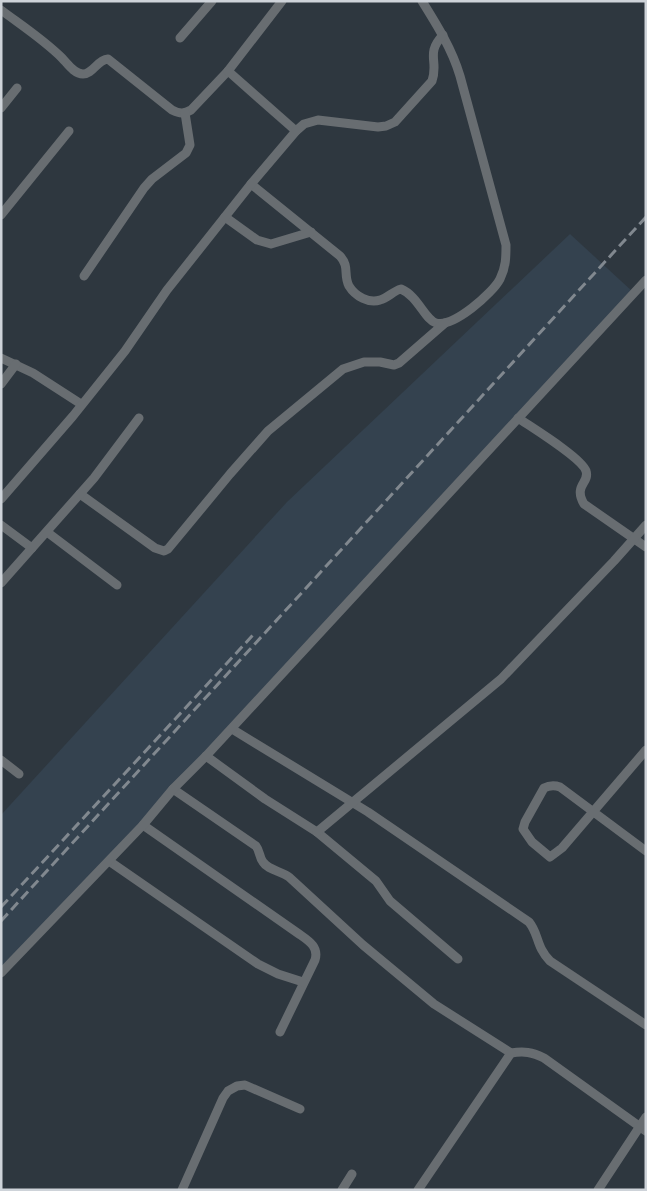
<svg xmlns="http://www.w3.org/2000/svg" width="647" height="1191" viewBox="0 0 647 1191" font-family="'Fira Sans',sans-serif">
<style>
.built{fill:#34424f}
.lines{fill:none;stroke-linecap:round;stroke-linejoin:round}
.street{stroke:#686d71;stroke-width:9}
.rail{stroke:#81888f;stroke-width:3;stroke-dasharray:10 5;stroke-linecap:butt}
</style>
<rect width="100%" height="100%" fill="#2e373f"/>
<path class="built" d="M570,234L633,292L1,974V815L287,502Z"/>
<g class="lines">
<g class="street">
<path d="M1,10C21,25 44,40 62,58C67,63 74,74 83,74C93,74 97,60 108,59L172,110C180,114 184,114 191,110L228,71L282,1"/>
<path d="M180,38L212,1"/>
<path d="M228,71L296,131"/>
<path d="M1,108L17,88"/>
<path d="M251,184L340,256C350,267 343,275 349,286C355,296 369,304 380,300C388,298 393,291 401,289C418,296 425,320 436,323C453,328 493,293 500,279C506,267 506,257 506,245L460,76C452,49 437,25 422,1"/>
<path d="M1,215L69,131"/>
<path d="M225,217L257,240L271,244L311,232"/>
<path d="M84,276L144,188L152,179L186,153L190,145L185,113"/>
<path d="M1,358L33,373L81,404"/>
<path d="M1,384L16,364"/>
<path d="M518,418C531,427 582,458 586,471C590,483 573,485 584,504L646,547"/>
<path d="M80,494L155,548L164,551L168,549L230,474L268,431L343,369L364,362H380L394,365L399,363L445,323"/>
<path d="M1,499L73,416L125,351L167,290L251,184L296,131L304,124L318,120L378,127L386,126L395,122L432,81C439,61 425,54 443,35"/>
<path d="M1,525L32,548"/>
<path d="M47,532L117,585"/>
<path d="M1,583L94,478L139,418"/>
<path d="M232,729L368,812L529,922C539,934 536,947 550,961L646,1025"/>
<path d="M646,750L562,848L550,857L532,842L523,829L525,822L544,788C550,785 554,785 560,787L646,851"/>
<path d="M206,756L265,799L317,832L376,881L390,901L458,959"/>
<path d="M1,760L19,774"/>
<path d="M173,789L256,846C260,851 259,857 263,862C268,870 281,871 289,877L363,945L434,1004L511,1053C524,1051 532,1052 544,1058L646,1131"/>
<path d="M143,825L299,934C309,941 319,947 315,960L280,1032"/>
<path d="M317,832L501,679L614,561L646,525"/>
<path d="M109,861L258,964L278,974L303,982"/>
<path d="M1,973L143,825L173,789L206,756L646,280"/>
<path d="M182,1190L223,1098L228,1091L237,1086L245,1085L300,1109"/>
<path d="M342,1190L352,1174"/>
<path d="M418,1190L511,1053"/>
<path d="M598,1190L646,1117"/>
</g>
<g class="rail">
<path d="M1,907L253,635"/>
<path d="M1,921L646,217"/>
</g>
</g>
<rect width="647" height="1191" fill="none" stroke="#ced3d9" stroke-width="5"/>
</svg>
